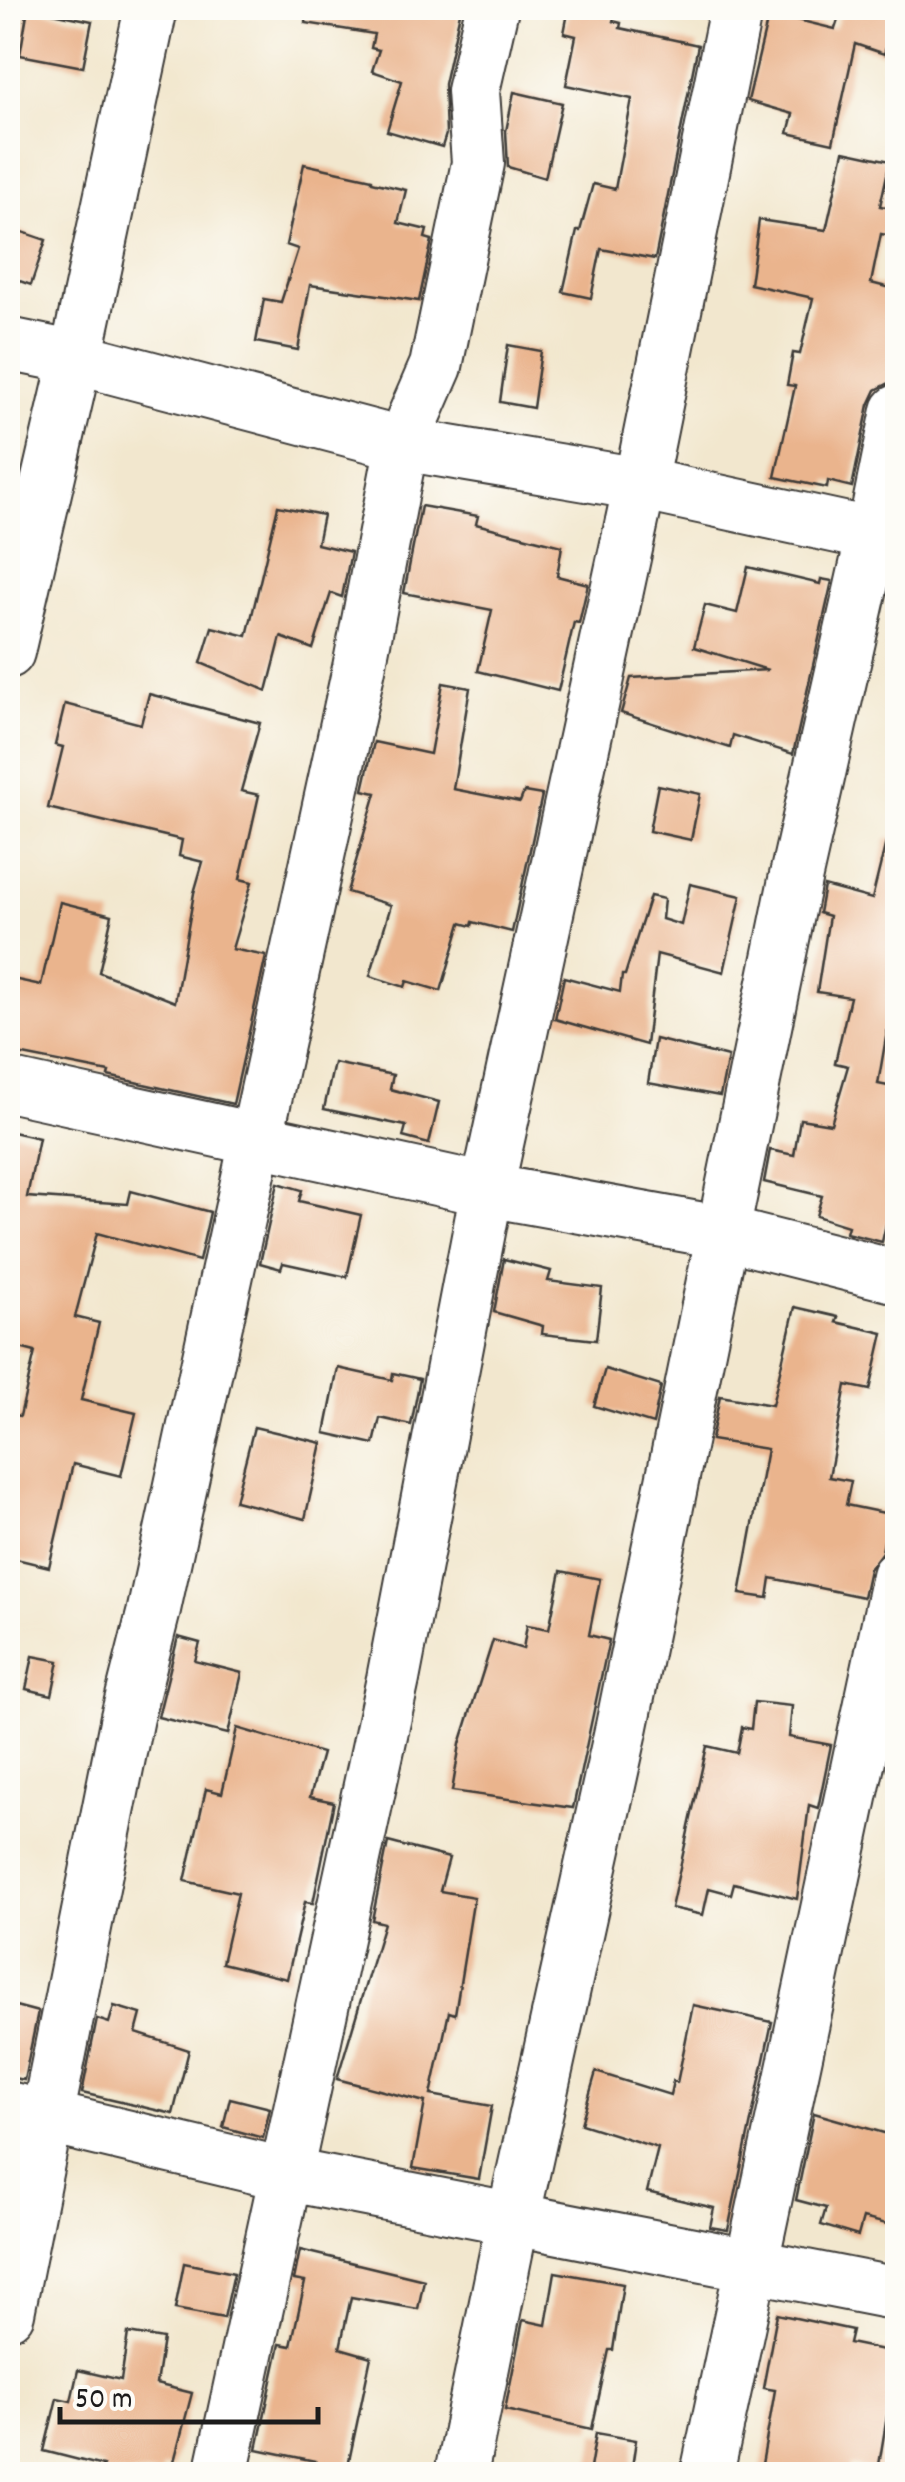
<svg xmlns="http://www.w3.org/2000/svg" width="905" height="2482" font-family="Dekko,sans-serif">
<rect width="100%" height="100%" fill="#fdfcf7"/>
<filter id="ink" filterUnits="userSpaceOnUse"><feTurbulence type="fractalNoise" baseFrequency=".01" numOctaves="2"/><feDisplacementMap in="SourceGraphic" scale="20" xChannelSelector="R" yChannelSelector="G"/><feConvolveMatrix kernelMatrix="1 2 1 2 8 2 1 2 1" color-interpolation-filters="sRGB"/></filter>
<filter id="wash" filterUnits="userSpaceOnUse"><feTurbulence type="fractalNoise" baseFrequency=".0048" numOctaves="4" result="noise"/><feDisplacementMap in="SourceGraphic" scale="40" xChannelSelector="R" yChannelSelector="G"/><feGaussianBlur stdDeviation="2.25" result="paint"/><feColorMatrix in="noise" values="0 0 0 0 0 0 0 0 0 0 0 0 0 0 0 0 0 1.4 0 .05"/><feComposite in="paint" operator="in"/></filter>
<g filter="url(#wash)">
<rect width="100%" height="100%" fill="#f2e7ce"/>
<g id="blocks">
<g fill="#eab48d">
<path d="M28 8 92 21 83 67 20 55Z"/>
<path d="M307 8H461L444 84 446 134 442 147 387 131 402 81 372 71 379 50 371 48 374 34 306 23Z"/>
<path d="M569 8H617L613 21 621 23 620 28 698 45 655 259 601 249 591 298 563 292 577 231H580L593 184 615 189 632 99 566 85 576 36 564 33Z"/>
<path d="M842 8H898L884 54 855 44 833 143 788 133 793 114 748 101 769 13 835 29Z"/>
<path d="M514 92 562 103 545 178 508 167 506 131Z"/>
<path d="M844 151 890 161 880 206 898 209V237L881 234 871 283 898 290V354L891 382 876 390 869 405 852 487 828 481 827 488 775 477 795 386 787 385 793 353 800 354 813 298 750 284 759 220 826 230Z"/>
<path d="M304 164 372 179V182L406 190 398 223 427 230 425 238 432 240 419 301 310 285 298 350 256 342 264 299 281 302 298 249 286 245Z"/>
<path d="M8 227 46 240 31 285 8 277Z"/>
<path d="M508 345 541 351 533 408 500 402Z"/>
<path d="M278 506 323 515 317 544 351 552 342 597 331 593 313 649 281 637 267 691 201 663 212 627 247 636Z"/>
<path d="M421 506 478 516 476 524 562 546 557 576 588 584 579 623 574 622 558 691 478 671 492 610 404 593Z"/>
<path d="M748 567 820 584 821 579 832 581 793 754 733 735 730 748 621 713 631 678 768 670 694 647 705 605 737 613Z"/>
<path d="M443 683 470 688 453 789 520 802 524 792 542 795 512 932 473 922 472 926 461 923 441 991 407 981 405 987 370 976 391 905 347 892 376 793 363 790 374 742 430 754Z"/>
<path d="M149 694 260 723 241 791 259 795 240 879 252 882 232 949 266 956 233 1104 108 1076 109 1072 8 1052V978L41 985 60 902 112 915 99 972 175 1002 194 893 203 862 179 856 182 840 48 808 63 747 55 745 65 704 141 724Z"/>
<path d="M658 785 700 794 691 840 649 831Z"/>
<path d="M887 838 898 840V968L878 1084 898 1088V1130L886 1167 898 1171V1228L886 1224 882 1242 846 1233 848 1226 816 1216 822 1196 764 1182 770 1150 794 1155 800 1119 831 1124 848 1066 835 1063 850 997 817 992 829 916 819 913 824 886 872 899Z"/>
<path d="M690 884 741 896 724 972 657 954 646 1045 555 1019 564 977 620 992 622 975H625L650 896 664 899 662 919 681 925Z"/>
<path d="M655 1039 728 1057 720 1096 648 1083Z"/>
<path d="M334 1063 393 1075 390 1089 439 1102 429 1144 403 1137 406 1126 324 1109Z"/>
<path d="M8 1131 39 1138 27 1197 128 1204 131 1191 210 1212 199 1261 97 1233 75 1317 99 1323 81 1400 136 1413 121 1476 73 1464 49 1567 8 1557V1414L20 1416 35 1352 8 1345Z"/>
<path d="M278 1183 302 1190 299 1201 361 1215 347 1277 283 1263 281 1269 260 1263Z"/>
<path d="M504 1259 551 1271 548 1281 602 1288 596 1340 542 1334 543 1326 494 1312Z"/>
<path d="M795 1307 838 1317 836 1322 883 1333 870 1390 846 1385 829 1477 851 1481 846 1505 889 1514 882 1552 869 1569 863 1597 771 1578 768 1598 740 1594 767 1449 711 1440 720 1396 772 1405Z"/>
<path d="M338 1368 392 1380 393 1373 420 1379 411 1425 380 1418 374 1444 325 1433Z"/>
<path d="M605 1369 661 1386 653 1424 594 1406Z"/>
<path d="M254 1427 322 1443 305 1519 235 1501Z"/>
<path d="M561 1571 600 1579 589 1635 609 1640 573 1808 452 1791 460 1744 493 1640 523 1649 527 1625 549 1629Z"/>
<path d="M178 1637 200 1643 195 1661 242 1673 228 1734 158 1717Z"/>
<path d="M33 1656 59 1661 52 1695 26 1689Z"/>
<path d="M754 1702 792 1706 789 1737 831 1745 818 1808 809 1805 797 1899 734 1883 731 1894 709 1888 703 1915 671 1908 707 1746 737 1753 742 1727 751 1729Z"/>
<path d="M237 1728 322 1753 310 1797 334 1802 313 1903 305 1902 287 1979 222 1963 238 1893 185 1881 206 1789 222 1793Z"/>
<path d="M388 1842 449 1858 440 1891 474 1897 455 2014 449 2012 431 2095 492 2106 479 2179 413 2168 425 2102 337 2079 384 1923 372 1920Z"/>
<path d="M8 2004 38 2012 24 2080 8 2077Z"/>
<path d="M693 2005 772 2022 728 2230 710 2227 714 2208 647 2192 658 2148 581 2124 596 2072 670 2095 673 2081 677 2083Z"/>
<path d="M114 2006 141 2014 136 2033 189 2050 173 2114 82 2093 97 2019 109 2023Z"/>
<path d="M230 2098 270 2108 263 2138 223 2127Z"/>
<path d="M814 2113 898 2137V2227L863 2218 858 2236 821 2225 826 2208 796 2200Z"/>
<path d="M300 2250 424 2280 418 2309 351 2297 340 2348 371 2357 349 2461 343 2474H311L315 2461 257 2449 280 2344 291 2346 305 2282 294 2280Z"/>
<path d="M184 2263 234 2273 224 2318 175 2309Z"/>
<path d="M555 2272 623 2284 613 2350H609L592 2429 505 2410 523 2320 546 2325Z"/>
<path d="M777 2314 852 2330 849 2343 898 2353V2406L889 2404 878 2471 850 2466 849 2474H785L761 2470 775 2390 763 2388Z"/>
<path d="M128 2333 163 2339 156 2384 192 2393 172 2469 163 2467 161 2474H100L103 2466 44 2451 57 2398 71 2401 78 2370 121 2380Z"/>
<path d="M596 2433 636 2440 631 2474H589Z"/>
</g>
</g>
</g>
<g filter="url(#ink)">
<use href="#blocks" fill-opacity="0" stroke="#3c3a37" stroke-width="2.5"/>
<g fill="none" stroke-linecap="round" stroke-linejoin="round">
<g stroke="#3c3a37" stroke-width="56">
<g id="minor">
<path d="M8 344 76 358 402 444 640 484 898 540"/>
<path d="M8 652 76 358 151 8"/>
<path d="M8 1085 487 1190 720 1232 898 1277"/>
<path d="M8 2108 284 2174 898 2294"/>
<path d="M8 2313 127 1717 153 1614 359 668 402 444 436 366 478 163 473 91 492 8"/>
<path d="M221 2474 393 1679 487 1190 640 484 736 8"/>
<path d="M461 2474 513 2219 622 1726 795 880 873 534 898 411"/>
<path d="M707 2474 898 1576"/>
</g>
</g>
<use href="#minor" stroke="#fff" stroke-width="52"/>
</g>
</g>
<rect width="905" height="2482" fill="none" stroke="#fdfcf7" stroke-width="40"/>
<path d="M60 2407v15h258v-15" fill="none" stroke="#1c1c1c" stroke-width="5"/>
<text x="75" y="2407" font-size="30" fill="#1c1c1c" stroke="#fdfcf7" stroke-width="8" paint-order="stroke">50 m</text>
</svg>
